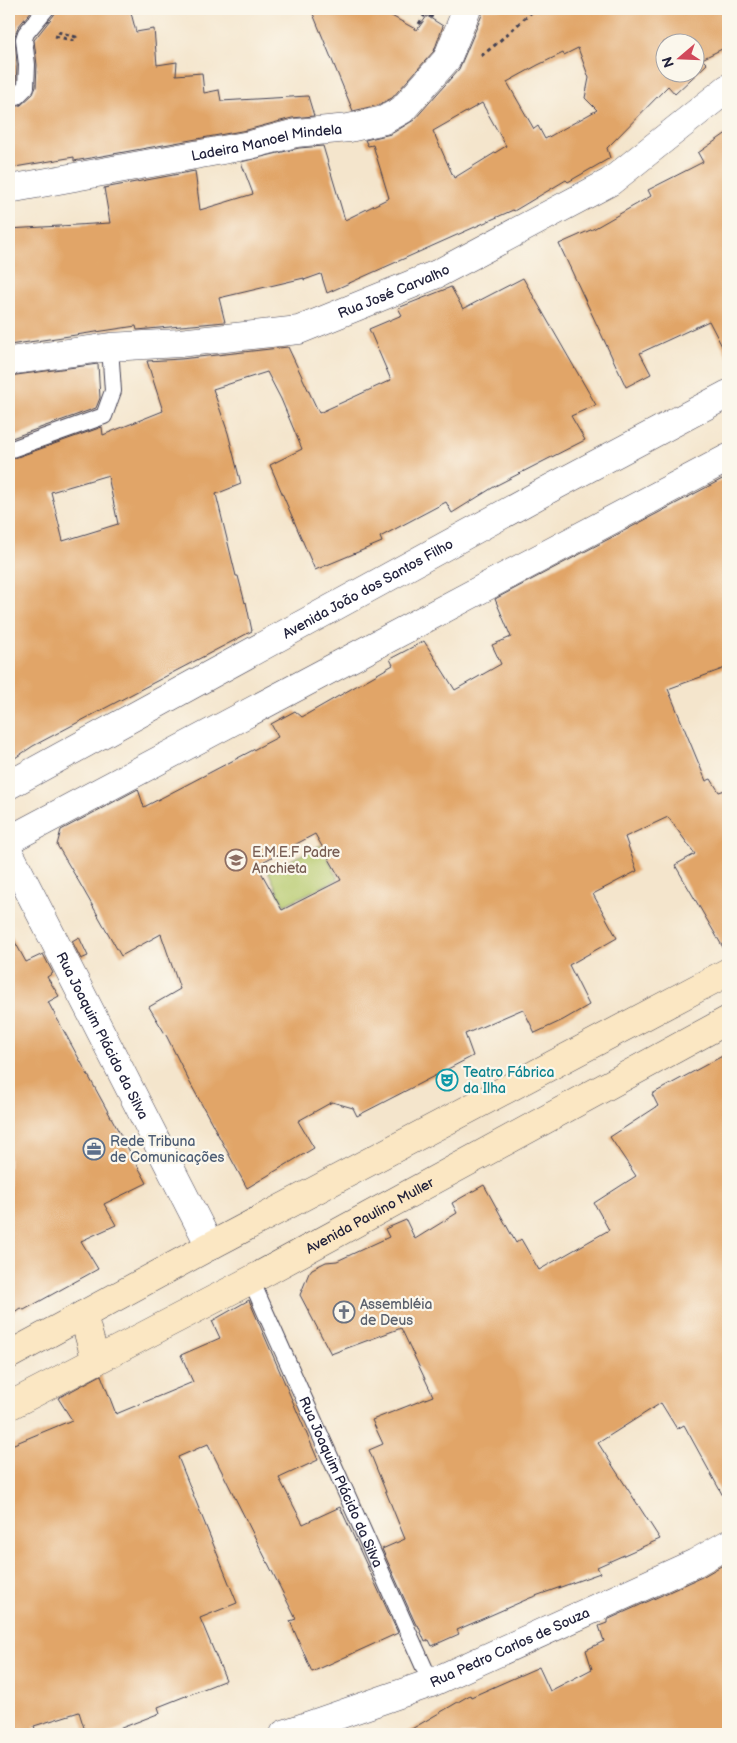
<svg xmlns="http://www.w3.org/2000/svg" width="737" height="1743" font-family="'Balsamiq Sans',sans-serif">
<rect width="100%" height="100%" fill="#fbf7ec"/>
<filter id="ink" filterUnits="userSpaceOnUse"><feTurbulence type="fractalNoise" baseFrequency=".02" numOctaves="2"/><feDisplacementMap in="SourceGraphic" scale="10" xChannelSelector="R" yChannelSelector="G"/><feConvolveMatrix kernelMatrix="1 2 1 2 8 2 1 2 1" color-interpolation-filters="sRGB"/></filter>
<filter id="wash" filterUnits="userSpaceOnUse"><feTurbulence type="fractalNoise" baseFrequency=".0096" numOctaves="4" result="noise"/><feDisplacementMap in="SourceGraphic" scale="20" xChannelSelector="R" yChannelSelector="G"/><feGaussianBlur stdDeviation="1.12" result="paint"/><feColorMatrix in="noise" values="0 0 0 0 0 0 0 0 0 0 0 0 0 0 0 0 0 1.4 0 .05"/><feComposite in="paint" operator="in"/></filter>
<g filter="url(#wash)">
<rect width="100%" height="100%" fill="#f4e5cc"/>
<path fill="#b7ca6e" stroke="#6c7654" d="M321 845 338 879 284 905 268 871Z"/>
<g id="blocks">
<g fill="#e1a567" fill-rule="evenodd">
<path d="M9 9H33L18 27 15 36 17 65 16 83 9 88Z"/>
<path d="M56 9H130L136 32 154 29 157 65 177 62 176 75 202 73 204 93 219 90 221 101 308 96 314 116 292 118 247 130 74 161V157L9 168V109L21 105 33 94 36 87 37 65 34 40 54 15Z"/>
<path d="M311 9H379L417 30 427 16 443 26 434 51 392 98 378 105 353 111Z"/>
<path d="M482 9H728V46L702 59 707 64 675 94 668 86 607 148 610 158 568 182 566 180 514 211 513 210 327 293 321 274 304 280V278L219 298 225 322 137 330 136 326 9 345V229L110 223 104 188 195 171 200 210 253 194 241 162 299 148 323 146 345 220 389 198 373 145 368 146 365 140 391 134 414 120 459 69 482 15ZM664 42H694V72H664ZM578 48 589 78 585 98 597 110 545 139 538 126 534 129 507 82 538 65 563 53 564 55ZM482 103 506 146 454 178 433 131Z"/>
<path d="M728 132V358L709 321 640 353 651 374 626 387 559 244 595 228 651 196 648 190 703 162 698 153Z"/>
<path d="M523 278 596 405 571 416 585 440 497 485 452 513 446 502 380 537 382 542 315 570 270 465 302 449 281 399 267 372 213 389 228 433 241 484 216 494 236 576H238L245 603 246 602 252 631 33 746 9 762V460L102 427 103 435 163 411 147 361 181 359 288 347 319 413 391 380 369 329 402 315 398 308 451 287 463 309ZM105 476H108L118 524 63 541 51 492Z"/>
<path d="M98 364 100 398 96 408 9 439V376Z"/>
<path d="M728 476V667L668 689 706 781 711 779 719 792 728 789V956L675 865 695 854 668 817 625 837 637 871 593 894 617 938 569 965 589 1005 563 1020 535 1033 523 1009 465 1034 473 1056 357 1116 353 1108 332 1102 298 1121 314 1148 247 1188 189 1081 167 1037 149 1007 180 989 161 934 121 956 79 882 57 845 61 830 138 789 144 807 278 737 271 724 295 711 302 717 393 665 390 659 424 641 455 690 501 664 492 645 511 637 495 599ZM315 834 341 880 282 910 257 865Z"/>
<path d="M9 931 26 962 43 954 53 973 47 977 59 996 48 1002 147 1183 104 1204 116 1225 81 1241 98 1269 24 1310 20 1308 9 1316Z"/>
<path d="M79 937 88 956 81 959 72 941Z"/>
<path d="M728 1053V1505L684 1425 677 1429 661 1403 598 1443 660 1539 597 1567 600 1573 530 1598 457 1630 459 1634 432 1646 429 1640 425 1642 418 1625H416L382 1549 405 1539 369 1450 383 1444 372 1420 433 1396 401 1328 331 1354 300 1295 309 1273 312 1269 326 1262 337 1261 389 1237 385 1229 406 1220 415 1239 457 1213 452 1203 484 1185 516 1243 521 1239 539 1270 609 1230 594 1203 636 1176 610 1137 658 1106 652 1094Z"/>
<path d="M249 1300 318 1460 279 1478 303 1524 340 1507 398 1633 312 1672 290 1621 296 1619 208 1444 178 1457 237 1603 200 1618 226 1680 158 1707 160 1713 106 1734H86L79 1712 34 1726 37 1734H9V1446L72 1420 58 1398 101 1375 116 1414 193 1382 181 1355 220 1338 212 1321Z"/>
<path d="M728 1562V1734H403L470 1695 471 1697 539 1667 550 1691 592 1669 586 1650 604 1641 599 1626 607 1623V1620L702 1577Z"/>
</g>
</g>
</g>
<g filter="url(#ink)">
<use href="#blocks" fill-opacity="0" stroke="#423f51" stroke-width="1"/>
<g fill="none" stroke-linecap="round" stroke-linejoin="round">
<g stroke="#423f51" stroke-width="18">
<g id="lane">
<path d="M9 99 17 96 26 87 27 65 24 39 26 33 46 9"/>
<path d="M9 450 104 416 113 391 110 347"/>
<path id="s1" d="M251 1280 431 1683"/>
</g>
</g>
<g stroke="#423f51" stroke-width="29">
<g id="street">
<path id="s2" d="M9 189 250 145 296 133 349 128 384 120 402 110 447 59 467 9"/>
<path id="s3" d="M9 361 110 347 179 343 299 330 437 274 610 182 728 88"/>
<path id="s4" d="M9 785 551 488 728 394"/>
<path d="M9 840 728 458"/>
<path id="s5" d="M9 852 210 1246"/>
<path id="s6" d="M284 1734 431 1683 695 1563 728 1544"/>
</g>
</g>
<g stroke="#423f51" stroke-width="29">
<g id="secondary">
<path d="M83 1315 96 1361"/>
<path d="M9 1355 210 1246 728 972"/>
<path id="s7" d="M9 1406 251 1280 728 1020"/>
</g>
</g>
<g stroke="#423f51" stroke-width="3" stroke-dasharray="4 4" stroke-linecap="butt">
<path d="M419 24 425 14 433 17"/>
<path d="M55 36 75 41 76 37 58 32"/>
<path d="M481 56 495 45 535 9"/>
</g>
<use href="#lane" stroke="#fff" stroke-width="16"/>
<use href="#street" stroke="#fff" stroke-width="28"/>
<use href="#secondary" stroke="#fbe7c3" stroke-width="28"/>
</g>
</g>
<defs>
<g id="school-ring" transform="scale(1.125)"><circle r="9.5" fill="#fbf7ec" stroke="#8d6e63" stroke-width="1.5"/><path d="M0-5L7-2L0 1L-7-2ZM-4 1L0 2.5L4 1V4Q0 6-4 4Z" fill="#8d6e63"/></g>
<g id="theatre-ring" transform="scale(1.125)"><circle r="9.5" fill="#fbf7ec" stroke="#0f9aa8" stroke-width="1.5"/><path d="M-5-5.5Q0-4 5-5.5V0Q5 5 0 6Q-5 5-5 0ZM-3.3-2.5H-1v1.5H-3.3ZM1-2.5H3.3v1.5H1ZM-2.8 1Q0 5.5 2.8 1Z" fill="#0f9aa8"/></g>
<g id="office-ring" transform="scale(1.125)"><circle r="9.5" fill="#fbf7ec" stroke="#5c6f8a" stroke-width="1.5"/><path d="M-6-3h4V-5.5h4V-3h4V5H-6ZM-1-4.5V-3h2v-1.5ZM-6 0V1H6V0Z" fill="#5c6f8a"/></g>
<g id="church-ring" transform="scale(1.125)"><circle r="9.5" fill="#fbf7ec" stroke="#6b7280" stroke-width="1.5"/><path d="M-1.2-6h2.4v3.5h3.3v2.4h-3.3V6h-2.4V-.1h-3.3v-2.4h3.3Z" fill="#6b7280"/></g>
</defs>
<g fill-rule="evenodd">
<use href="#school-ring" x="236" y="860"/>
<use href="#theatre-ring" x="447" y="1080"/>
<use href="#office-ring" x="94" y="1149"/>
<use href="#church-ring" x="344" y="1312"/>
</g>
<g text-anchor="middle" stroke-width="4.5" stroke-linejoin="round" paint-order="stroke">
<g font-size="14" fill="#22223b" stroke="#fbf7ec">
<text dy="5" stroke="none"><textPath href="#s2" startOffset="262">Ladeira Manoel Mindela</textPath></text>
<text dy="5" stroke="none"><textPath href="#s3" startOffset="394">Rua José Carvalho</textPath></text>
<text dy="5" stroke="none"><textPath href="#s4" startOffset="409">Avenida João dos Santos Filho</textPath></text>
<text dy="5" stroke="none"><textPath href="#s5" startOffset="206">Rua Joaquim Plácido da Silva</textPath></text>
<text dy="5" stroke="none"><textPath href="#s7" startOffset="408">Avenida Paulino Muller</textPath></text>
<text dy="5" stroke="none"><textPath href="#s1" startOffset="221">Rua Joaquim Plácido da Silva</textPath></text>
<text dy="5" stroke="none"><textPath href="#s6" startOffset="242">Rua Pedro Carlos de Souza</textPath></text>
</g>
<g font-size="14" fill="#785e54" stroke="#fbf7ec" text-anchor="start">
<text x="252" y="857">E.M.E.F Padre<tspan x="252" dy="16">Anchieta</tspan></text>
</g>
<g font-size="14" fill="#0d838f" stroke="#fbf7ec" text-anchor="start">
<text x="463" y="1077">Teatro Fábrica<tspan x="463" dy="16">da Ilha</tspan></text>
</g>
<g font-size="14" fill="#4e5e75" stroke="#fbf7ec" text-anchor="start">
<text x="110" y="1146">Rede Tribuna<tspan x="110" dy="16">de Comunicações</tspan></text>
</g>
<g font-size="14" fill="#5b616d" stroke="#fbf7ec" text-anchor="start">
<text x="360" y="1309">Assembléia<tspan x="360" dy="16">de Deus</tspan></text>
</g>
</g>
<rect width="737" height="1743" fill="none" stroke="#fbf7ec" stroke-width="30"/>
<g transform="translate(680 58) rotate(251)"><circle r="24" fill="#fbf7ec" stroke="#a4a2a5"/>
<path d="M0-4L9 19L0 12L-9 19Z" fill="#d1495b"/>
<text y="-8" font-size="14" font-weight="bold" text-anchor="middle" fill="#22223b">N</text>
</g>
</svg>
